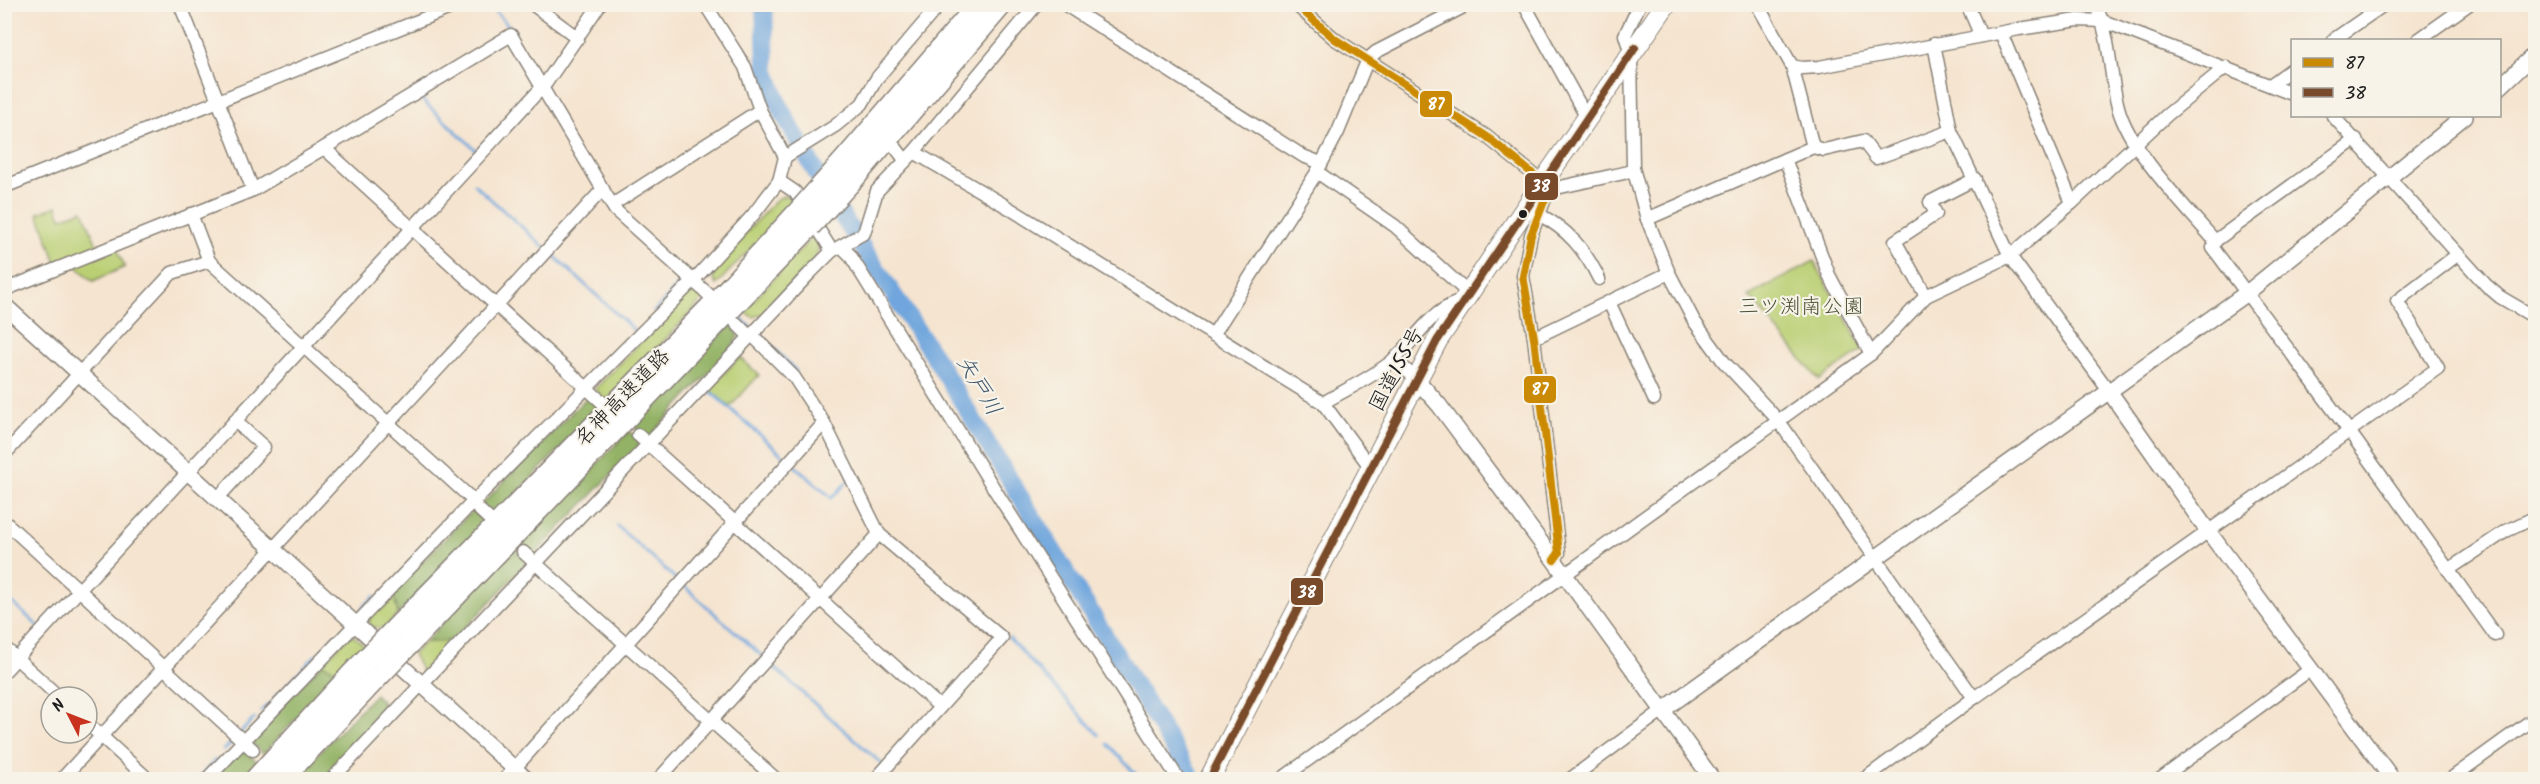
<svg xmlns="http://www.w3.org/2000/svg" width="2540" height="784" font-family="Kalam,'Klee One',sans-serif">
<rect width="100%" height="100%" fill="#f7f3e8"/>
<filter id="ink" filterUnits="userSpaceOnUse"><feTurbulence type="fractalNoise" baseFrequency=".0167" numOctaves="2"/><feDisplacementMap in="SourceGraphic" scale="12" xChannelSelector="R" yChannelSelector="G"/><feConvolveMatrix kernelMatrix="1 2 1 2 8 2 1 2 1" color-interpolation-filters="sRGB"/></filter>
<filter id="wash" filterUnits="userSpaceOnUse"><feTurbulence type="fractalNoise" baseFrequency=".008" numOctaves="4" result="noise"/><feDisplacementMap in="SourceGraphic" scale="24" xChannelSelector="R" yChannelSelector="G"/><feGaussianBlur stdDeviation="1.35" result="paint"/><feColorMatrix in="noise" values="0 0 0 0 0 0 0 0 0 0 0 0 0 0 0 0 0 1.4 0 .05"/><feComposite in="paint" operator="in"/></filter>
<g filter="url(#wash)">
<rect width="100%" height="100%" fill="#f5e4cf"/>
<g fill="#bacf73" stroke="#6b7648" stroke-width="1.5">
<path d="M783 196 790 197 795 202 716 285 710 271 776 200Z"/>
<path d="M57 206 61 218 83 210 98 248 57 265 38 213Z"/>
<path d="M815 234 819 242 817 256 764 314 753 317 744 311Z"/>
<path d="M116 247 125 267 93 281 74 264Z"/>
<path d="M1814 261 1863 350 1819 380 1749 296Z"/>
<path d="M696 292 705 297 607 401 595 389 687 295Z"/>
<path d="M740 357 759 375 730 407 709 389Z"/>
<path d="M393 592 398 614 384 628 369 627V616Z"/>
<path d="M349 636H354L366 647 335 677 322 664Z"/>
<path d="M453 641 422 672 413 654 425 642Z"/>
</g>
<g fill="#93b265" stroke="#586740" stroke-width="1.5">
<path d="M732 323 738 336 731 349 649 437H646L634 426Z"/>
<path d="M588 396 601 407 492 518 480 506Z"/>
<path d="M629 431 639 441V446L536 553H531L520 543Z"/>
<path d="M473 510 488 522 398 614 393 592Z"/>
<path d="M514 548 527 563 453 641 425 642Z"/>
<path d="M322 664 332 668 335 677 263 754 252 743V736Z"/>
<path d="M375 694 382 701 383 715 322 779 293 780Z"/>
<path d="M239 750 246 752 258 763 243 779 212 780Z"/>
</g>
<g fill="none" stroke-linecap="round" stroke-linejoin="round">
<g stroke="#6fa6dd" stroke-width="3">
<path d="M489 4 514 32"/>
<path d="M418 96 477 151 476 153"/>
<path d="M474 184 544 247"/>
<path d="M551 253 635 331"/>
<path d="M654 312 686 277"/>
<path d="M741 318 751 328"/>
<path d="M761 335 796 371"/>
<path d="M711 392 786 458"/>
<path d="M794 465 832 498 849 480"/>
<path d="M617 526 678 581"/>
<path d="M684 586 762 656"/>
<path d="M4 595 39 627"/>
<path d="M362 608 375 596"/>
<path d="M1009 638 1099 735"/>
<path d="M328 643 336 635"/>
<path d="M769 663 883 765"/>
<path d="M287 685 316 655"/>
<path d="M274 698 279 693"/>
<path d="M261 711 269 703"/>
<path d="M241 732 255 718"/>
<path d="M1108 744 1141 780"/>
<path d="M224 750 235 739"/>
<path d="M197 780 215 760"/>
</g>
<path stroke="#6fa6dd" stroke-width="18" d="M764 4 766 69 780 108 817 174 840 213 939 364 1193 780"/>
</g>
</g>
<g filter="url(#ink)">
<g fill="none" stroke-linecap="round" stroke-linejoin="round">
<g stroke="#888076" stroke-width="15">
<g id="minor">
<path d="M180 4 253 190"/>
<path d="M532 4 578 38"/>
<path d="M1064 4 1303 156 1321 163"/>
<path d="M1295 4 1335 39 1486 136 1543 182 1548 191 1531 235 1523 276 1534 338 1559 553 1554 560"/>
<path d="M1524 4 1587 118"/>
<path d="M1640 4 1625 35 1631 54 1633 168 1647 219 1669 273 1694 321 1724 362 1778 420 1974 698 2438 368 2397 301 2457 255"/>
<path d="M1757 4 1792 66 1813 147"/>
<path d="M1967 4 1981 36"/>
<path d="M2095 4C2111 36 2109 73 2118 107 2129 150 2185 206 2215 241L2213 248 2349 431 2495 635"/>
<path d="M2001 33 2072 203"/>
<path d="M2333 40 2385 4"/>
<path d="M2418 40 2469 4"/>
<path d="M1934 44 1951 131 2010 256 2109 391"/>
<path d="M1792 66 1802 68 1819 67 2019 29 2078 20 2103 21 2292 94"/>
<path d="M2270 85 2292 69"/>
<path d="M2333 116 2486 285 2500 297 2536 318"/>
<path d="M324 148 511 35 615 210 708 294"/>
<path d="M896 148 905 160"/>
<path d="M914 152 1004 205 1323 403 1371 468"/>
<path d="M785 157 835 126 862 104 877 78 940 4"/>
<path d="M1785 159 1829 275 1871 354"/>
<path d="M1317 172 1395 226 1468 293"/>
<path d="M779 181 795 192 832 251"/>
<path d="M4 187 460 4"/>
<path d="M1547 190 1633 171"/>
<path d="M612 205 760 110"/>
<path d="M191 214 209 261"/>
<path d="M1538 214C1568 229 1585 250 1599 279"/>
<path d="M1647 219 1813 147 1824 150 1863 141 1876 158 1951 131"/>
<path d="M2215 241 2356 139"/>
<path d="M842 247 850 255 993 487 1179 780"/>
<path d="M4 290 253 190 324 148 603 403"/>
<path d="M1926 296 1895 241 1936 214 1930 202 1975 179"/>
<path d="M1609 302 1654 399"/>
<path d="M736 323 750 337"/>
<path d="M752 335 794 377 824 423 879 534 1002 638 875 780"/>
<path d="M1213 335 1317 172 1338 132 1368 59 1376 52 1469 4"/>
<path d="M1534 338 1669 273"/>
<path d="M1394 359 1417 380"/>
<path d="M1323 403C1345 390 1371 378 1391 362 1413 344 1427 314 1456 303L1461 305"/>
<path d="M638 435 940 707"/>
<path d="M4 455 172 273 209 261 474 501"/>
<path d="M217 499 264 447 235 421"/>
<path d="M472 503 489 519"/>
<path d="M4 521 253 750"/>
<path d="M523 552 777 780"/>
<path d="M2448 570 2506 531 2536 517"/>
<path d="M4 647 59 697"/>
<path d="M4 672 546 83 600 4"/>
<path d="M87 723 149 780"/>
<path d="M61 780 603 189"/>
<path d="M206 780 472 503 694 280 753 215 779 181 785 157 760 110 745 67 705 4"/>
<path d="M331 780 809 274 832 251 864 233 877 191 914 152 1037 4"/>
<path d="M504 780 824 423"/>
<path d="M658 780 879 534"/>
<path d="M1280 780 1871 354 1926 296 2010 256 2072 203 2167 115 2226 67"/>
<path d="M1569 780 1663 710"/>
<path d="M1863 780 1974 698"/>
<path d="M2159 780 2311 669"/>
<path d="M2449 780 2536 717"/>
</g>
</g>
<g stroke="#888076" stroke-width="18">
<g id="tertiary">
<path d="M2500 87 2536 53"/>
<path d="M4 305 527 780"/>
<path d="M1417 380 1439 405 1554 560 1713 780"/>
<path d="M2109 391 2208 531 2393 780"/>
<path d="M1663 710 2248 292 2465 116"/>
</g>
</g>
<g stroke="#888076" stroke-width="22">
<path id="trunk" d="M1209 780 1437 341 1543 182 1666 4"/>
</g>
<g stroke="#888076" stroke-width="24">
<g id="motorway">
<path d="M842 163 979 4"/>
<path d="M854 178 1002 4"/>
<path d="M401 623 732 285 800 210"/>
<path d="M416 637 810 226"/>
<path d="M255 780 351 675"/>
<path d="M281 780 366 689"/>
</g>
</g>
<use href="#minor" stroke="#fff" stroke-width="12"/>
<use href="#tertiary" stroke="#fff" stroke-width="15"/>
<use href="#trunk" stroke="#fff" stroke-width="20"/>
<use href="#motorway" stroke="#fff" stroke-width="21"/>
<g stroke="#888076" stroke-width="24" stroke-linecap="butt">
<g id="motorway-bridge">
<path d="M800 210 842 163"/>
<path d="M810 226 854 178"/>
<path d="M351 675 401 623"/>
<path d="M366 689 416 637"/>
</g>
</g>
<use href="#motorway-bridge" stroke="#fff" stroke-width="21"/>
<g stroke="#f7f3e8" stroke-width="12">
<path id="bus-1" d="M1295 4 1335 39 1486 136 1543 182 1548 191 1531 235 1523 276 1534 338 1559 553 1554 560"/>
</g>
<g stroke="#f7f3e8" stroke-width="12">
<path id="bus-2" d="M1209 780 1437 341 1635 48"/>
</g>
<use href="#bus-1" stroke="#cb8a06" stroke-width="8"/>
<use href="#bus-2" stroke="#7a4b2a" stroke-width="8"/>
</g>
</g>
<circle fill="#1c1c1c" stroke="#f7f3e8" stroke-width="2" cx="1523" cy="214" r="5"/>
<g text-anchor="middle" stroke-width="4.5" stroke-linejoin="round" paint-order="stroke">
<g font-size="21" fill="#4b5236" stroke="#f7f3e8">
<text x="1801" y="313">三ツ渕南公園</text>
</g>
<g font-size="21" fill="#1c1c1c" stroke="#f7f3e8">
<text transform="translate(1396 369) rotate(-62)" y="7">国道155号</text>
<text transform="translate(622 397) rotate(-46)" y="7">名神高速道路</text>
</g>
<g font-size="22" font-style="italic" fill="#3d5369" stroke="#f7f3e8">
<text transform="translate(980 385) rotate(59)" y="8">矢戸川</text>
</g>
</g>
<g stroke="#f7f3e8" stroke-width="2">
<rect x="1419" y="90" width="34" height="28" rx="6" fill="#cb8a06"/>
<rect x="1524" y="172" width="35" height="29" rx="6" fill="#7a4b2a"/>
<rect x="1523" y="375" width="34" height="29" rx="6" fill="#cb8a06"/>
<rect x="1290" y="577" width="34" height="29" rx="6" fill="#7a4b2a"/>
</g>
<g font-size="16" text-anchor="middle" font-weight="bold" fill="#fff">
<text x="1436" y="110">87</text>
<text x="1541" y="192">38</text>
<text x="1540" y="395">87</text>
<text x="1307" y="598">38</text>
</g>
<rect width="2540" height="784" fill="none" stroke="#f7f3e8" stroke-width="24"/>
<rect x="2291" y="39" width="210" height="78" fill="#f7f3e8" stroke="#9f9d96" stroke-width="1.5"/>
<rect x="2303" y="58" width="30" height="9" fill="#cb8a06" stroke="#9f9d96" stroke-width="1.5"/>
<text x="2345" y="69" font-size="18" fill="#1c1c1c">87</text>
<rect x="2303" y="88" width="30" height="9" fill="#7a4b2a" stroke="#9f9d96" stroke-width="1.5"/>
<text x="2345" y="99" font-size="18" fill="#1c1c1c">38</text>
<g transform="translate(69 715) rotate(312)"><circle r="28" fill="#f7f3e8" stroke="#9f9d96" stroke-width="1.5"/>
<path d="M0-4.5L10 22L0 15L-10 22Z" fill="#c8321e"/>
<text y="-9" font-size="16" font-weight="bold" text-anchor="middle" fill="#1c1c1c">N</text>
</g>
</svg>
